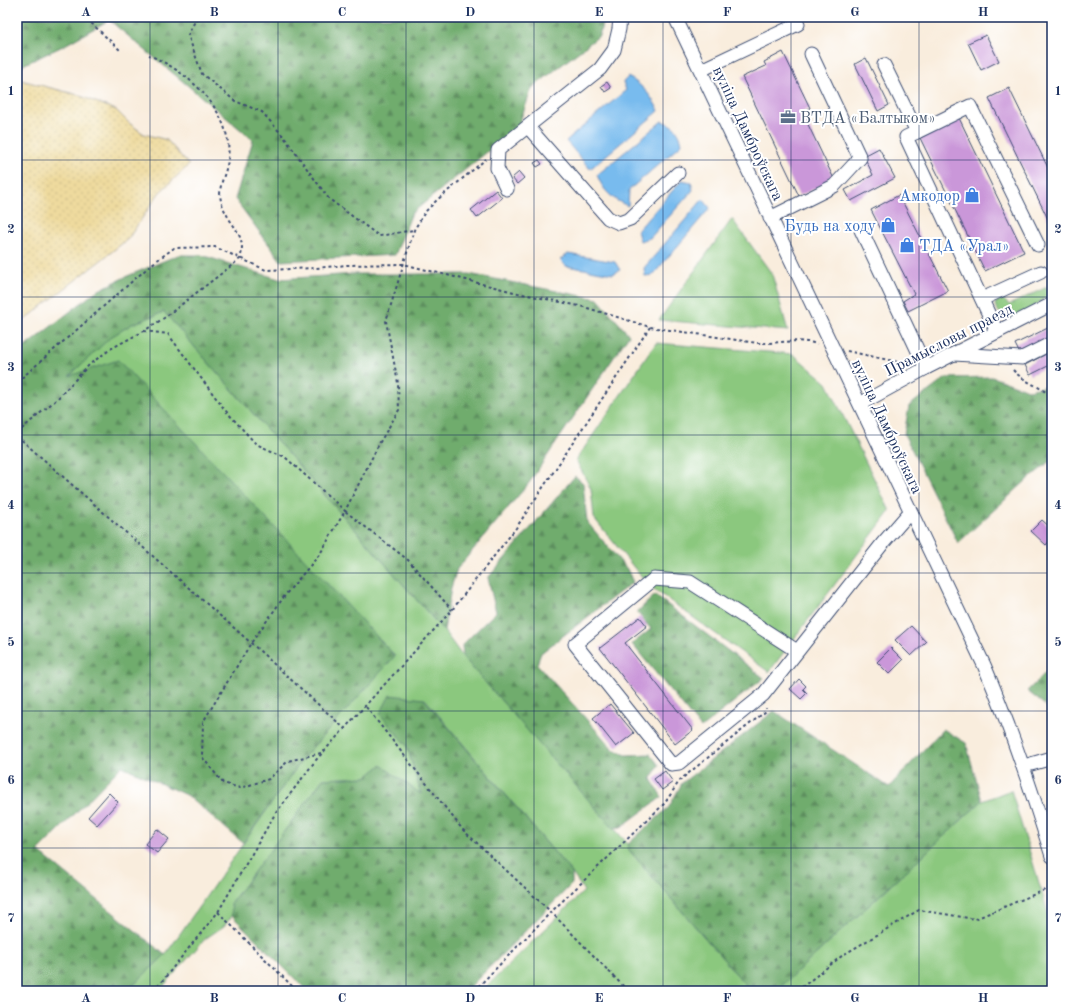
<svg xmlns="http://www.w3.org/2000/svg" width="1069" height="1008" font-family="'Old Standard TT',serif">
<defs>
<pattern id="forest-firs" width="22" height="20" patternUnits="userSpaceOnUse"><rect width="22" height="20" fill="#70ac6d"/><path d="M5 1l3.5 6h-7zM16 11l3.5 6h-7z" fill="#5b8c5d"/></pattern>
<pattern id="sand-dots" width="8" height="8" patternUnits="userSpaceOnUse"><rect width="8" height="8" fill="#eeda9e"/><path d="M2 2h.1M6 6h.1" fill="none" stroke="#ccbb8a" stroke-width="1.8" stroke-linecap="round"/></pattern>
</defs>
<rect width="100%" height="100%" fill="#fff"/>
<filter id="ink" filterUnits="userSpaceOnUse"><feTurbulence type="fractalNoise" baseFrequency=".025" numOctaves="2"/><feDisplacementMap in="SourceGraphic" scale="8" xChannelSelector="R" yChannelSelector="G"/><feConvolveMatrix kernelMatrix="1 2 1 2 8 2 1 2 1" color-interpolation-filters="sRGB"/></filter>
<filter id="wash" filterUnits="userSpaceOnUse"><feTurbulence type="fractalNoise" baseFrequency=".012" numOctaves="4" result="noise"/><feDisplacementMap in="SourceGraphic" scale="16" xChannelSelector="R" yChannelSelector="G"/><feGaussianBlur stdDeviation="0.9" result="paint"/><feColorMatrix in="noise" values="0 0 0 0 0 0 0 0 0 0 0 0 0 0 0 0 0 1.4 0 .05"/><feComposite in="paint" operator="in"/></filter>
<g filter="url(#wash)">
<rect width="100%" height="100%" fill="#f9eddd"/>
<g fill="#8bc87e" stroke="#537c6e">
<path d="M732 219 772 274 788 331 659 320Z"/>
<path d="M1047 287 1049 293C1041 304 1017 320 1003 316L997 310 995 305 996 302 1002 298 1009 305Z"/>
<path d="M164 312 444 631 463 657 628 844 629 850 751 991H482L584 891 572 873 425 699 409 698 380 714 407 746 421 794 366 777 323 779 231 903 232 916 224 926 205 939 159 991H127L165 955 304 757 395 655 68 377 110 337 132 324Z"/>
<path d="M656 343 793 354 827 383 890 511 769 672 648 585 594 518 591 489 576 460Z"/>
<path d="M1011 790 1052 926V991H776L982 801Z"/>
</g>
<g fill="url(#forest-firs)" stroke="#466e66">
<path d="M17 17H604L599 36 532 88 518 127 412 213 395 255 281 261 235 199 253 140 109 20 65 45 17 68Z"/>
<path d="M178 255H201L279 279 355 274H469L598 299 629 335 529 483 457 569 451 588 444 631 164 312 132 324 111 337 69 376 118 360 395 656 304 757 243 843 188 796 122 766 38 851 165 955 127 991H17V353L95 292 125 277Z"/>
<path d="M992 377 1028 390 1052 385V460L1028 479 958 543 904 434 909 406 946 378Z"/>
<path d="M575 476 583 483 587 522 627 569 633 582 541 653 537 664 613 749 626 755 650 754 659 765 651 779 662 797 621 827 613 828 463 657 462 645 496 612 488 578Z"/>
<path d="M655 595 764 678 701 728 632 644 651 629 637 612Z"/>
<path d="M1047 671 1052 675V715L1046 706 1027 691Z"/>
<path d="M390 695 424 699 572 873V884L466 991H307L232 916 231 903 323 779 366 777 381 765 421 794 407 746 380 714Z"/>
<path d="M774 711 889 787 943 729 966 743 982 801 776 991H751L629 850 628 844 669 807 682 783Z"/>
</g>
<path fill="url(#sand-dots)" stroke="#84847e" d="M17 79 78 95 116 110 129 123 144 134 167 140 189 165 159 193 128 239 17 326Z"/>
<g fill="#78bbee" stroke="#4a75a6">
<path d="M628 77C643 85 652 97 659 111L590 169 566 141 626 90 623 82Z"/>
<path d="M662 121C675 126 680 131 682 144L629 190 628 206C613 200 603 191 597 175Z"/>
<path d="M682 180 691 182 693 190 650 238 640 241 637 231Z"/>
<path d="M703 199 710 208 653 275 645 276 644 268Z"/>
<path d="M568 254 615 262 620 270 613 274 566 266 560 260Z"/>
</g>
<g id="blocks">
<g fill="#ca97d9">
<path d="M986 35 999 61 981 70 968 43Z"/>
<path d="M783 52 810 108 802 112 834 179 799 196 742 77 766 66 764 62Z"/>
<path d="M866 58 889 105 878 111 855 64Z"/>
<path d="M607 82 611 88 605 92 601 86Z"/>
<path d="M1009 88 1052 176V218L1048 219 989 98Z"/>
<path d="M959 118 1024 252 985 271 920 138Z"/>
<path d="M879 148 895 178 851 201 845 190 873 175 864 156Z"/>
<path d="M539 160 542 164 537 167 534 163Z"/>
<path d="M519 172 524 178 517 184 512 178Z"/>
<path d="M496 190 502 198 477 218 471 210Z"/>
<path d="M899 195 948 291 908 311 903 301 914 294 871 210Z"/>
<path d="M1052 326V339L1020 354 1015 344Z"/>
<path d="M1052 351V364L1030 375 1025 365Z"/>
<path d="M1042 520 1052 529V538L1046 545 1031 531Z"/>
<path d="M640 617 647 626 625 643 693 730 675 744 600 648Z"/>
<path d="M911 626 926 642 911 656 895 640Z"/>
<path d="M891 648 903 660 889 674 877 662Z"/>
<path d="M799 679 806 686 803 689 807 693 801 699 790 689Z"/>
<path d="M610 704 634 733 616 747 593 718Z"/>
<path d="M665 771 673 782 662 790 654 779Z"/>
<path d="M109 793 118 802 97 825 88 817Z"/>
<path d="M157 829 169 839 157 853 145 844Z"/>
</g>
</g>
</g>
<g filter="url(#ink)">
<use href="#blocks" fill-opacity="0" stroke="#3c4c71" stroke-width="1"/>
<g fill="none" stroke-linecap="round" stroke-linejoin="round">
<g stroke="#3c4c71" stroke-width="15">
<g id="minor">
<path d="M675 17 984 665C1011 728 1032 791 1052 856"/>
<path d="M884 65 917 132 906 137 997 332"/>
<path d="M701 70 798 24"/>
<path d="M528 127 608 218 619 223 630 219 678 173"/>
<path d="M917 132 970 106 1038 245"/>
<path d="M507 189 497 168 498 150 600 69 614 50 619 29 620 17"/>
<path d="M770 218 834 186 860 158 811 54"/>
<path d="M861 230 926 368"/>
<path d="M982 299 1041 272"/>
<path d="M954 354 1022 358 1052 343"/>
<path d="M860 404 926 368 1052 304"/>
<path d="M797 651 690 582 654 579 575 644 671 764 679 763 763 695 883 543 910 512"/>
<path d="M1024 766 1052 758"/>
</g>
</g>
<g stroke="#3c4c71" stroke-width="2" stroke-dasharray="3 3" stroke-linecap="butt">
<path d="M81 17 89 21 121 51"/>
<path d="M197 17 188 35 202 74 235 101 262 112 284 137 329 199 379 236 414 230"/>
<path d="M17 19 22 17"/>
<path d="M144 331 168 334 225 410 256 444 285 457 345 511 380 442 399 410 398 383 386 321 414 230 425 212 437 200 486 159"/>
<path d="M847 351 907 364"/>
<path d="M1013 370C1024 382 1040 386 1052 397"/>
<path d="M17 382 152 264 174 248 215 247 266 270 316 268 347 265 403 264 518 293 584 307 650 327 757 343C778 344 797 338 817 344"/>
<path d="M17 433 57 399 90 364 112 348 144 331 164 318 240 259C248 234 229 226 222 204 216 187 226 176 228 160 234 112 189 72 149 55"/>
<path d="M17 436 251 643 344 728"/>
<path d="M366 707 463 830 551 912 628 991"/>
<path d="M321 753 288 761 269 779 240 788 223 783 202 757 203 722 251 643 286 594 320 554 345 511 408 560 452 610"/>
<path d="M218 912 297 991"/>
<path d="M154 991 218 912 275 814 316 760 452 610 516 528 650 327"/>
<path d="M474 991 551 912 665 803 680 780 766 711V708"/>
<path d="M797 991 843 955 919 910 975 919 1052 887"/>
</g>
<use href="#minor" stroke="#fff" stroke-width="13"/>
</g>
</g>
<path fill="none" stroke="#1b2f5e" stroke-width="1" stroke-opacity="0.55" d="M150 17V991M278 17V991M406 17V991M534 17V991M663 17V991M791 17V991M919 17V991M17 160H1052M17 297H1052M17 435H1052M17 573H1052M17 711H1052M17 848H1052"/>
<defs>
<g id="office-bare" transform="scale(1.2)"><path d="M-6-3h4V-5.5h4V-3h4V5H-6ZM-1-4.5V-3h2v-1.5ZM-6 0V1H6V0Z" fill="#5c6f8a" stroke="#fff" stroke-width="2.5" paint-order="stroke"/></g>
<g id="shop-bare" transform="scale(1.2)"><path d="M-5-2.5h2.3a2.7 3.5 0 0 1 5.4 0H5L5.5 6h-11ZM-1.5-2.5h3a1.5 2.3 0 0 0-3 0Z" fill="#3f7fe0" stroke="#fff" stroke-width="2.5" paint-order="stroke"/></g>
</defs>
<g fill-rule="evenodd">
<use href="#office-bare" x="788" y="117"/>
<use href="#shop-bare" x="972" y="195"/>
<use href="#shop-bare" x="888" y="225"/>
<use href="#shop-bare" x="907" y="245"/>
</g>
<g text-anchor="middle" stroke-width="4" stroke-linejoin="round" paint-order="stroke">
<g font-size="16" fill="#4e5e75" stroke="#fff" text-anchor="start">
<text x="800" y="123">ВТДА «Балтыком»</text>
</g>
<g font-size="16" fill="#1b2f5e" stroke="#fff">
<text transform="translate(749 133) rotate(65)" y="6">вуліца Дамброўскага</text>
<text transform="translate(948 339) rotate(-27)" y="6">Прамысловы праезд</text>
<text transform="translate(888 426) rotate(65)" y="6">вуліца Дамброўскага</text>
</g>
<g font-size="16" fill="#366cbe" stroke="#fff" text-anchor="end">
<text x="960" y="201">Амкодор</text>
<text x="876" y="231">Будь на ходу</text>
<text x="919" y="251" text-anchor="start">ТДА «Урал»</text>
</g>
</g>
<rect width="1069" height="1008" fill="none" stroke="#fff" stroke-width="44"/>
<rect x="22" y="22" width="1025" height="964" fill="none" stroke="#1b2f5e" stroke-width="1.5"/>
<g font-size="13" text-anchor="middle" font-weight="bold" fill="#1b2f5e">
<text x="86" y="16">A</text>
<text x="214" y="16">B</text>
<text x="342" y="16">C</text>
<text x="470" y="16">D</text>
<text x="599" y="16">E</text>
<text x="727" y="16">F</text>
<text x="855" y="16">G</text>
<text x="983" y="16">H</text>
<text x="11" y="95">1</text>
<text x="1058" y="95">1</text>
<text x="11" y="233">2</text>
<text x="1058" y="233">2</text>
<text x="11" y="371">3</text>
<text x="1058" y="371">3</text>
<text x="11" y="509">4</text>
<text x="1058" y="509">4</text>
<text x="11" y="646">5</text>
<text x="1058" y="646">5</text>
<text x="11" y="784">6</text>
<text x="1058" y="784">6</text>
<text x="11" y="922">7</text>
<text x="1058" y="922">7</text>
<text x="86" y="1002">A</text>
<text x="214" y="1002">B</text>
<text x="342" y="1002">C</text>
<text x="470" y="1002">D</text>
<text x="599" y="1002">E</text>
<text x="727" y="1002">F</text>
<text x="855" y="1002">G</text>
<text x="983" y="1002">H</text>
</g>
</svg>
